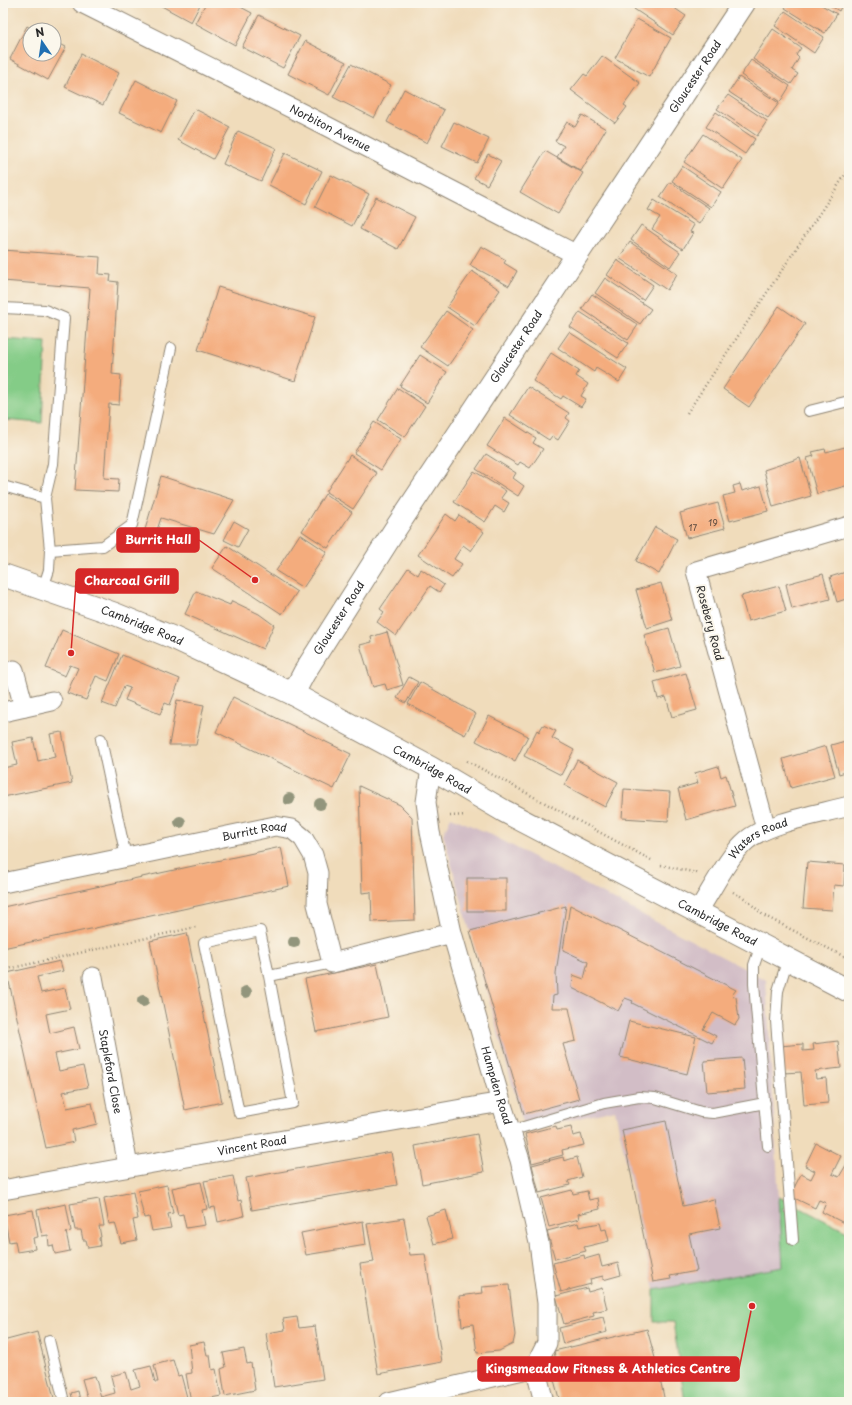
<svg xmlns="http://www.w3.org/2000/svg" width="852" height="1405" font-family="'Playpen Sans',sans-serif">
<rect width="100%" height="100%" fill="#fbf7ec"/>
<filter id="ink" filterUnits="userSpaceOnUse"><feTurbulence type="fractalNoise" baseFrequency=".025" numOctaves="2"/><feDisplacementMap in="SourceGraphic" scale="8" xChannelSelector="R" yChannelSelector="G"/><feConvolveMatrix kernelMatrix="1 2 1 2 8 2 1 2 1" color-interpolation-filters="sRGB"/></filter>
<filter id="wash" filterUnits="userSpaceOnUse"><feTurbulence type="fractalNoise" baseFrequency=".012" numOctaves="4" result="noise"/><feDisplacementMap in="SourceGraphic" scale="16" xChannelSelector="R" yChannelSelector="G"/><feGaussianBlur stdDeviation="0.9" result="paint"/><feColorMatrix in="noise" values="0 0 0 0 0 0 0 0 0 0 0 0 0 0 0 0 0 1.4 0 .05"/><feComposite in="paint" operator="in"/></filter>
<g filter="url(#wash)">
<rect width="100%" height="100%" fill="#f0dcbb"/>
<path fill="#d2bdc6" d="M451 817 488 833 766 980 783 1267 654 1290 615 1110 525 1130 443 834Z"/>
<g fill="#84cc87" stroke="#587c59">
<path d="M3 339 46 342 42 423 3 420Z"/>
<path d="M779 1197 849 1233V1402H685L673 1322H654V1290L783 1267Z"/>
</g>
<g id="blocks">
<g fill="#f4ac7d">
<path d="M156 3H201L191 22Z"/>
<path d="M206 3H233L252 13 235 45 195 23Z"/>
<path d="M638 3H667L686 16 673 35 634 9Z"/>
<path d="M788 3H818L837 14 825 33 785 8Z"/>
<path d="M826 3H843L839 11Z"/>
<path d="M785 11 824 37 814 53 775 26Z"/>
<path d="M259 15 300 36 283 68 242 47Z"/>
<path d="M637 19 671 38 649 77 615 58Z"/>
<path d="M27 26 34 30H30V54H54V41L66 47 48 80 10 59Z"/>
<path d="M773 29 801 48 796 55 799 58 792 70 798 74 791 84 753 59Z"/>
<path d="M305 41 346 62 329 95 288 74Z"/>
<path d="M81 54 119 73 103 105 65 87Z"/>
<path d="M602 56 640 83 624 105 627 107 615 123 571 90 584 74 587 76Z"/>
<path d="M751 60 790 86 780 102 741 75Z"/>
<path d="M351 64 391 85 374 118 333 97Z"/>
<path d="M739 77 779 103 768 118 729 92Z"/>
<path d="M136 80 177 101 161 133 119 113Z"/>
<path d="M404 89 444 110 427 143 387 122Z"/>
<path d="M728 95 767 121 757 136 717 109Z"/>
<path d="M195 109 230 127 213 159 178 140Z"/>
<path d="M716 112 755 139 745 154 706 127Z"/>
<path d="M582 115 606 129 581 171 557 157 564 146 555 141 567 122 575 127Z"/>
<path d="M454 122 489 139 477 163 442 146Z"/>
<path d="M238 131 276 148 261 181 223 164Z"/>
<path d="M703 134 742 160 723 189 684 162Z"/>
<path d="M545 151 583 173 558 214 520 192Z"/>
<path d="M285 153 322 171 306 204 269 185Z"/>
<path d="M488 154 501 161 487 185 474 178Z"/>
<path d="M682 166 721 192 711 207 672 181Z"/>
<path d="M331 175 369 194 352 226 315 207Z"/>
<path d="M670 182 709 208 699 224 660 197Z"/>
<path d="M376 197 415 217 398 249 360 229Z"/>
<path d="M654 200 694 225 690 232 693 233 683 249 652 229 660 217 648 210Z"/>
<path d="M641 225 680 252 670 267 631 240Z"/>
<path d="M630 242 677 274 667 290 619 258Z"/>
<path d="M481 246 506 260 504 263 517 271 509 286 470 265Z"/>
<path d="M3 250 100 257 99 274 111 275 110 281 118 282 112 374 121 375 119 405 109 404 104 478 119 479 118 492 75 490 90 288 3 281Z"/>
<path d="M617 260 653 285 643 300 607 275Z"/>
<path d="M472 271 500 290 475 326 447 307Z"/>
<path d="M605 278 651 309 640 324 595 293Z"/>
<path d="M218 287 315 317 295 381 198 350Z"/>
<path d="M592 294 638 325 628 340 582 309Z"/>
<path d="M779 306 805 324 749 407 723 389Z"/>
<path d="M446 311 473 330 448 366 420 347Z"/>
<path d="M580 312 628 343 618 358 570 327Z"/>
<path d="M569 332 627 369 619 382 596 368 594 372 558 348Z"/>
<path d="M551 353 579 371 576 376 588 384 581 396 586 399 581 407 563 396 561 399 533 381Z"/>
<path d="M420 355 447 372 427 403 400 386Z"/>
<path d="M528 387 569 413 566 418 570 421 558 440 552 436 549 440 510 415Z"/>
<path d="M398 388 425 406 405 437 378 420Z"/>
<path d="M505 418 536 438 533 443 543 449 530 468 520 462 518 465 487 446Z"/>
<path d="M374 422 401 439 381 470 354 453Z"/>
<path d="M845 447 849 463V485L817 494 807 458 814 456 812 452 825 449 826 452Z"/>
<path d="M486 454 516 473 513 478 524 486 518 496 476 469Z"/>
<path d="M350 455 377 473 353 509 326 492Z"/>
<path d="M800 458 811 496 773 507 764 470Z"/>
<path d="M474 471 506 491 501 498 509 503 504 512 495 506 485 522 454 502Z"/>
<path d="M161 476 234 500 214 534 161 518 155 536 144 533Z"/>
<path d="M740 484 742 491 761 486 768 511 730 521 723 496 735 493 733 486Z"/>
<path d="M325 494 352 512 328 548 302 531Z"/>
<path d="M718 503 725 528 687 538 680 513Z"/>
<path d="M446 514 455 521 459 515 484 532 471 551 463 545 454 559 462 564 452 578 418 555Z"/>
<path d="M234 521 248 529 238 547 224 540Z"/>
<path d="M655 527 677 539 659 574 636 561Z"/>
<path d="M300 534 327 552 303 588 276 571Z"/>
<path d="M227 546 297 592 282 614 212 568Z"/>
<path d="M408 568 418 575 421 569 444 585 439 592 430 586 396 636 377 622 384 612 380 609Z"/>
<path d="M849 571V598L837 602 830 577Z"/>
<path d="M823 574 830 599 792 609 786 584Z"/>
<path d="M661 583 672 620 647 628 636 590Z"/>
<path d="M779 586 786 611 748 621 741 596Z"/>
<path d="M196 591 230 605 232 601 259 614 274 625 263 649 185 614Z"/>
<path d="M669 628 680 666 655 673 644 635Z"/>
<path d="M62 630 119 654 108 681 96 676 86 700 67 693 78 668 70 665 65 676 46 668Z"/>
<path d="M387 632 403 685 387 690 385 684 373 687 360 645 372 642 371 637Z"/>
<path d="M122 655 180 679 170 705 165 703 160 714 125 700 130 688 124 686 115 708 102 703Z"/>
<path d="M686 673 697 710 672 717 666 697 658 699 654 682Z"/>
<path d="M409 677 418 682 406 703 397 698Z"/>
<path d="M420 682 476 714 465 735 408 704Z"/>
<path d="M233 697 351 754 334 789 216 732Z"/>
<path d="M177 700 204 705 196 745H169Z"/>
<path d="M489 716 528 736 515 761 476 741Z"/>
<path d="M543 725 556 731 552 738 574 750 561 775 524 756 537 730 539 732Z"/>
<path d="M62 732 72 783 3 797V768L17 765 12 742 33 738 38 761 55 757 50 734Z"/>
<path d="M849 740V771L839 774 831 745Z"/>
<path d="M826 746 835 776 791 788 783 759Z"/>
<path d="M577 760 618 782 605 807 564 785Z"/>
<path d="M718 766 721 777 726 775 735 806 686 820 678 789 698 783 695 773Z"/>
<path d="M359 786 400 805 412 817 415 920 372 922 371 892 362 893Z"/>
<path d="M624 789 670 792 668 821 622 818Z"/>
<path d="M281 847 289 886 3 948V907Z"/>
<path d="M807 862 845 865 844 886 834 885 832 910 803 908Z"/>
<rect x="467" y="878" width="39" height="33"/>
<path d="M570 905 736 990 732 995 736 997 739 1019 735 1025 713 1013 703 1029 716 1036 712 1043 632 1003 633 1001 625 998 618 1011 572 988 573 975 584 979 588 962 563 950Z"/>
<path d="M566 906 556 973 557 995 553 996 552 1008H569L576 1041 563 1044 579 1099 524 1114 470 931Z"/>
<path d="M187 933 222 1102 185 1110 150 941Z"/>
<path d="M60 961 63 971 37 977 41 993 65 988 70 1009 46 1014 50 1033 74 1027 79 1049 55 1054 59 1071 83 1066 88 1087 63 1092 67 1108 92 1103 97 1124 72 1130 74 1142 46 1148 7 973Z"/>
<path d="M377 964 388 1017 316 1032 305 979Z"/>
<path d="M629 1021 696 1037 687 1074 620 1057Z"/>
<path d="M838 1041 841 1068 815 1071 816 1079 826 1078 828 1103 804 1105 801 1072 783 1073 780 1046 803 1044V1051L814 1050 813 1044Z"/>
<path d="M742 1058 745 1089 707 1092 704 1061Z"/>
<path d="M666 1121 683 1206 714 1199 720 1228 689 1234 697 1271 670 1276 671 1279 653 1282 622 1130Z"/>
<path d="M556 1126 557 1130 571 1127 573 1136 581 1134 584 1145 562 1150 563 1155 532 1163 525 1134Z"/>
<path d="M477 1134 484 1172 422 1184 415 1146Z"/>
<path d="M816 1143 841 1156 832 1174 839 1177 849 1160V1212L844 1223 822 1212 826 1203 819 1200 815 1208 790 1196 801 1174 811 1179 815 1171 805 1166Z"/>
<path d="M391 1152 397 1185 252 1210 246 1178Z"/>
<path d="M563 1157 564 1161 577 1157 582 1177 568 1181 570 1185 539 1193 532 1165Z"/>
<path d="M233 1176 238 1201 241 1200 244 1216 218 1222 215 1207 210 1208 204 1181Z"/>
<path d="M201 1182 207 1209 202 1210 205 1225 186 1228 183 1214 178 1215 172 1188Z"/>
<path d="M167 1185 173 1213 168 1214 171 1228 152 1231 149 1217 144 1218 138 1191Z"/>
<path d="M572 1190 573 1194 587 1191 589 1200 598 1198 600 1209 578 1214 579 1219 549 1227 541 1198Z"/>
<path d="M133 1192 138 1219 133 1220 137 1240 121 1243 115 1223 109 1224 104 1198Z"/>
<path d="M99 1199 104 1226H99L101 1237 99 1238 100 1246 88 1248 86 1240H83L81 1230H75L70 1204Z"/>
<path d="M66 1204 71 1231 66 1232 70 1251 55 1254 53 1245 49 1246 48 1235 42 1236 37 1210Z"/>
<path d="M33 1210 38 1237 33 1238 35 1249 17 1252 15 1241 9 1242 4 1215Z"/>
<path d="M446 1210 453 1239 434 1244 426 1216Z"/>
<path d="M404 1218 410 1255 425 1254 442 1362 378 1374 360 1264 374 1262 367 1224Z"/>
<path d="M363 1221 366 1245 306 1255 301 1233Z"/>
<path d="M578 1223 579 1227 600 1223 602 1230 606 1229 609 1241 584 1247 586 1251 555 1259 547 1231Z"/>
<path d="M584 1255 585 1259 599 1255 602 1267 618 1263 621 1275 603 1280V1276L590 1279 591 1284 561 1292 553 1263Z"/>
<path d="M509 1285 515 1335 513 1344 499 1351 477 1353 473 1324 462 1326 459 1296 483 1293 482 1287Z"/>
<path d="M587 1288 588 1292 602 1288 607 1309 593 1312 594 1316 564 1324 556 1296Z"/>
<path d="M297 1317 299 1328 315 1326 323 1379 274 1387 266 1333 285 1330 283 1319Z"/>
<path d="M603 1317 607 1332 563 1344 559 1328Z"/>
<path d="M647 1329 658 1369 665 1402H560L551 1369 557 1367 554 1351Z"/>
<path d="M37 1332 55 1402H3V1384L8 1382 3 1361V1341Z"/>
<path d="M204 1342 207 1355H210L212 1370 216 1369 221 1396 191 1402 186 1374 192 1373 189 1345Z"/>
<path d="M244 1349 247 1364 251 1363 255 1390 225 1396 221 1369 226 1367 223 1353Z"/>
<path d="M173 1360 178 1376 181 1375 188 1401 73 1402 71 1393 78 1391 80 1400H88L82 1379 95 1376 101 1397 115 1393 111 1376 126 1372 131 1389 140 1386 135 1370 151 1366 155 1382H158L154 1365Z"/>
</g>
</g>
</g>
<g filter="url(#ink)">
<use href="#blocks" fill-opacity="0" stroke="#8e8473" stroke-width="1"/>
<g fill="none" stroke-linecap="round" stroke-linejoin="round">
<g stroke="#8e8473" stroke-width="12">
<g id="lane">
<path d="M3 308 45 310 64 318 53 464 45 498"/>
<path d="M809 411 849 401"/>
<path d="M3 486 45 498 50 550 49 570 43 588"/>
<path d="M50 550 103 546 132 525 171 348"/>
<path d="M101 739 126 857"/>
<path d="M761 945 754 965V984L768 1146"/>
<path d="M788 958 778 991 776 1021 793 1240"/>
<path d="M269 976 260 931 204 943 239 1113 293 1103 269 976 332 963"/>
<path d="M510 1131 604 1103 639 1097 655 1098 701 1112 713 1113 765 1103"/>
<path d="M49 1340 64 1402"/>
</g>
</g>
<g stroke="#8e8473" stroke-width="21">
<g id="street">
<path id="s1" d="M82 3 305 115 577 255"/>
<path d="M14 670 24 707"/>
<path d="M3 712 52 701"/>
<path id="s2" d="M431 768 426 802 430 832 452 933 501 1102 520 1160 539 1243 547 1303V1343L535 1367 544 1402"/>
<path d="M766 829 696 571 849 526"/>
<path id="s3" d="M3 883 275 826 292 829 303 838 313 855 318 873 317 904 332 963 452 933"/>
<path id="s4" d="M698 911C712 890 728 856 747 840 770 822 820 814 849 806"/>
<path id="s5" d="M93 977 128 1166"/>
<path id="s6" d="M3 1190C168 1159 335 1132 501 1102"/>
<path d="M389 1402 535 1367"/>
</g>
</g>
<g stroke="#8e8473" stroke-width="24">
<g id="secondary">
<path id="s7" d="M293 694 304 673 394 531 744 3"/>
</g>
</g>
<g stroke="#8e8473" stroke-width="24">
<g id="primary">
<path id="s8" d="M3 575 115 614 174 638 293 694 431 768 504 811 849 991"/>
</g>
</g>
<g stroke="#8e8473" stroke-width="2.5" stroke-dasharray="1 3" stroke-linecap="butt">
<path d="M687 413 849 169"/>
<path d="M467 761 653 861"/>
<path d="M450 816 465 815"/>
<path d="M661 865 697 873"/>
<path d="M733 892 746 899 763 915 849 959"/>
<path d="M3 970 196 927"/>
</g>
<use href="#lane" stroke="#fff" stroke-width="10"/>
<use href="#street" stroke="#fff" stroke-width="19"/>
<use href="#secondary" stroke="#fff" stroke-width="22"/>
<use href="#primary" stroke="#fff" stroke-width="22"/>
</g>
<g fill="#92957b">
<circle cx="289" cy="799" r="6"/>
<circle cx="320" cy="804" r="6"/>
<circle cx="180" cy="822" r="6"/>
<circle cx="294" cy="942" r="6"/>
<circle cx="246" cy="992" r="6"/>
<circle cx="143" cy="1001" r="6"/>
</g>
</g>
<g text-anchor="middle" stroke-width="4" stroke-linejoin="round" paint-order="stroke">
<g font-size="9" fill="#5d4b40">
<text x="713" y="526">19</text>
<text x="693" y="531">17</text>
</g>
<g font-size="11" fill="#2b2b2b" stroke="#fbf7ec">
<text dy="4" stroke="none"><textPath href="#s7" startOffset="737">Gloucester Road</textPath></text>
<text dy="4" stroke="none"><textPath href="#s1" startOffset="278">Norbiton Avenue</textPath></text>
<text dy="4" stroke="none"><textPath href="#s7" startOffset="413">Gloucester Road</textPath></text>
<text dy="4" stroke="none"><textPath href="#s7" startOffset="89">Gloucester Road</textPath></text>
<text transform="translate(710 623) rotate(75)" y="4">Rosebery Road</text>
<text dy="4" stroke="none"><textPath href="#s8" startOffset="148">Cambridge Road</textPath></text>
<text dy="4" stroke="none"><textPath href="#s8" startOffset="472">Cambridge Road</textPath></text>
<text dy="4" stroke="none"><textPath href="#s3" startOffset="257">Burritt Road</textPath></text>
<text dy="4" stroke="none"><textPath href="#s4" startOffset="97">Waters Road</textPath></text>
<text dy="4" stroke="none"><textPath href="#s8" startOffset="796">Cambridge Road</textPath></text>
<text dy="4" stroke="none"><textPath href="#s5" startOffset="96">Stapleford Close</textPath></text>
<text dy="4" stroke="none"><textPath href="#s2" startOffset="327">Hampden Road</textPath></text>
<text dy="4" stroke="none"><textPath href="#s6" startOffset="253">Vincent Road</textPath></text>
</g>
</g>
<path fill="none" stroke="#d62828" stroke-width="1.5" d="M255 580L199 540M71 653L76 581M752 1306L739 1369"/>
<g fill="#d62828" stroke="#fbf7ec" stroke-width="1.5">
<circle cx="255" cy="580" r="4"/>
<circle cx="71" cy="653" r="4"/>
<circle cx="752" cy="1306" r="4"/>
</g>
<g fill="#d62828" stroke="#d62828" stroke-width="1.5">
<rect x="117" y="528" width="82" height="24" rx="4"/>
<rect x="76" y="569" width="102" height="24" rx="4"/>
<rect x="478" y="1357" width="261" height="24" rx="4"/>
</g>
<g font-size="12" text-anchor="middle" font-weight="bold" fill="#fff">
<text x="158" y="544">Burrit Hall</text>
<text x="127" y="585">Charcoal Grill</text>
<text x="608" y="1373">Kingsmeadow Fitness &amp; Athletics Centre</text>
</g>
<rect width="852" height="1405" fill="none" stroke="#fbf7ec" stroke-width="16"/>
<g transform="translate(42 42) rotate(347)"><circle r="19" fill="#fbf7ec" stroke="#a8a59f"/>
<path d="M0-3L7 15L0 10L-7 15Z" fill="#1f6fb2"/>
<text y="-6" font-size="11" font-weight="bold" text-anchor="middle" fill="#2b2b2b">N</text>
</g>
</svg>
